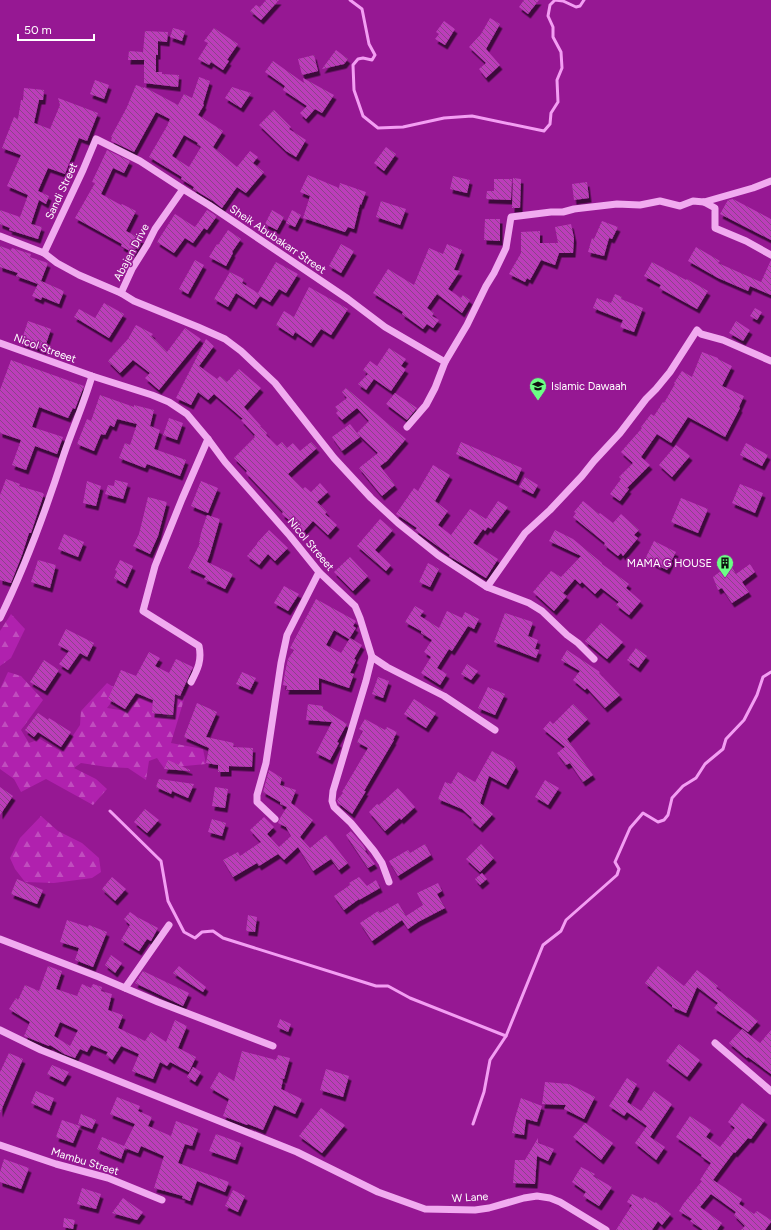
<svg xmlns="http://www.w3.org/2000/svg" width="771" height="1230" font-family="Figtree,sans-serif">
<defs>
<pattern id="forest-firs" width="22" height="20" patternUnits="userSpaceOnUse"><rect width="22" height="20" fill="#b021ae"/><path d="M5 1l3.5 6h-7zM16 11l3.5 6h-7z" fill="#c04dbe"/></pattern>
<pattern id="building-back-hatch" width="6" height="6" patternUnits="userSpaceOnUse"><rect width="6" height="6" fill="#bc3dba"/><path d="M-1 5l2 2M0 0l6 6M5-1l2 2" fill="none" stroke="#8a4488"/></pattern>
<filter id="shadow"><feDropShadow dx="2.5" dy="4.5" stdDeviation="0" flood-color="#0009"/></filter>
</defs>
<rect width="100%" height="100%" fill="#961893"/>
<g fill="url(#forest-firs)">
<path d="M11 614 25 629 11 658 0 666V631Z"/>
<path d="M8 672 21 676 43 700 21 730 29 743 40 739 62 752 80 725 81 711 107 683 120 691 107 708 126 711 140 698 157 697 168 688 185 696 171 743 203 749 206 764 164 768 157 758 149 761 146 780 128 768 107 767 81 763 74 768 96 779 107 789 93 805 46 779 21 792 14 779 0 769V689Z"/>
<path d="M41 816 58 831 82 843 99 858 101 872 92 878 54 883 25 882 15 869 10 858 20 838Z"/>
</g>
<g fill="none" stroke-linecap="round" stroke-linejoin="round">
<g stroke="#f39ef3" stroke-width="3">
<path d="M350 0 362 9 369 44 375 55 372 60 363 58 358 59 353 65 354 90 363 116 378 128 403 127 444 118 472 116 544 131 550 124 551 113 558 102 557 80 562 68 561 52 553 37V27L548 16 550 5 555 0 563 1 576 7 580 6 584 0"/>
<path d="M110 811 161 861 168 901 184 932 195 938 202 932 213 931 223 938 376 986H388L410 998 506 1036"/>
<path d="M473 1124 484 1092 490 1060 506 1036 543 945 561 931 566 920 617 875 619 869 615 862 630 828 643 813 658 822 664 820 668 815 672 798 683 786 696 778 705 764 723 749 726 739 744 720 757 695 763 677 771 672"/>
</g>
</g>
<g fill="url(#building-back-hatch)" fill-rule="evenodd" filter="url(#shadow)">
<path d="M266 0H279L261 20 250 11 256 5 260 7Z"/>
<path d="M524 0H539L528 14 519 7Z"/>
<path d="M490 18 500 24 486 49 500 65 486 78 479 69 486 63 469 47 481 34Z"/>
<path d="M444 21 455 29 445 45 435 39 439 34 436 32Z"/>
<path d="M173 28 185 31 182 41 170 37Z"/>
<path d="M214 28 238 44 227 60 229 61 223 70 211 62 209 65 198 59 208 43 204 41Z"/>
<path d="M145 31 168 32 167 42 158 41V55H156V72H162V74L179 75 178 87 144 83V60H128L129 51 143 52Z"/>
<path d="M336 50 348 59 344 64 322 69Z"/>
<path d="M314 55 318 71 302 75 298 59Z"/>
<path d="M273 61 304 83 303 78 334 95 322 113 315 109 306 119 300 113 307 106 283 90 285 86 265 72Z"/>
<path d="M199 77 210 81 203 104 204 105 198 115 223 131 213 147 237 167 250 151 258 157 253 163 264 172 246 193 237 187 222 208 213 201 193 189 194 187 181 179 182 177 149 157 167 126 170 119 156 112 134 152 111 141 112 137H111L127 107 136 85 144 88V87L178 105 184 94 192 98ZM184 135 198 143 197 144 201 147 189 167 172 156Z"/>
<path d="M95 80 109 85 104 99 90 94Z"/>
<path d="M232 87 251 93 241 108 225 98Z"/>
<path d="M24 88 44 90 43 100H39L34 123 50 129 60 105 58 98 98 113 87 141 79 138 65 174 48 168 38 191 49 196 46 204 39 200 31 224 42 227 38 239 9 230 10 228 0 224V210L20 217 28 195 7 186 21 155 2 148 14 117 18 119 21 100H23Z"/>
<path d="M274 110 291 127 289 129 306 140 296 157 286 151 259 125Z"/>
<path d="M386 147 396 154 384 171 374 163Z"/>
<path d="M107 150 130 161 124 173 113 168 101 194 121 205 122 204 136 211 126 231 141 239 133 253 121 246 122 244 75 218 95 183 92 182Z"/>
<path d="M308 175 339 188 340 183 366 192 361 205 360 204 354 229 348 227 345 232 303 218 310 196 300 192Z"/>
<path d="M453 176 470 180 467 193 450 189Z"/>
<path d="M513 178 521 179 520 208H512Z"/>
<path d="M494 179H512L511 200 486 199 487 191H494Z"/>
<path d="M587 182 589 198 574 200 572 184Z"/>
<path d="M733 199 771 219V240L720 214 728 200Z"/>
<path d="M381 201 406 209 400 225 376 217Z"/>
<path d="M207 210 217 216 207 230 204 228 193 243 185 238 174 253 157 242 175 214 195 227Z"/>
<path d="M272 210 284 217 277 230 265 224Z"/>
<path d="M292 210 301 215 295 227 286 223Z"/>
<path d="M485 219H500V241L484 240Z"/>
<path d="M602 221 618 227 612 239 609 238 604 256 588 252 592 238 594 239Z"/>
<path d="M571 224 574 238 573 253H559L555 265 541 260 530 280 527 278 525 282 509 274 521 253V232L540 231V243H558L555 227Z"/>
<path d="M228 230 241 239 232 252 233 253 226 266 209 257 217 244 218 245Z"/>
<path d="M341 244 354 251 341 273 329 266Z"/>
<path d="M447 244 462 250 454 270 460 271 448 289 461 298 463 295 470 300 462 313 437 294 427 308 434 313 432 316 439 320 433 328 427 324 423 329 402 314 403 312 373 293 388 269 414 285 429 248 443 254Z"/>
<path d="M0 246 11 250 12 248 31 254 30 257 48 263 41 281 64 291 59 304 42 297 41 300 32 296 38 284 16 276 18 273 0 267Z"/>
<path d="M696 247 720 261 718 263 761 282 771 260V295L750 286 748 291 718 278 688 261Z"/>
<path d="M195 260 204 265 188 294 179 289Z"/>
<path d="M276 262 298 274 286 293 279 289 270 302 260 296 254 305 236 293 228 307 214 299 230 272 244 279 242 283 258 293Z"/>
<path d="M652 262 686 280 687 279 708 291 697 309 659 288 661 285 644 276Z"/>
<path d="M309 287 348 309 331 335 321 329 311 343 295 332 293 336 276 325 284 311 294 317Z"/>
<path d="M615 294 622 297 621 299 643 308 634 332 620 327 623 320 593 308 597 298 611 303Z"/>
<path d="M104 303 124 314 109 338 74 317 79 309 95 318Z"/>
<path d="M755 308 762 312 757 320 750 316Z"/>
<path d="M28 321 51 329 44 350 21 342Z"/>
<path d="M736 321 750 330 743 341 729 333Z"/>
<path d="M136 325 153 334 151 336 167 352 185 328 201 339 159 390 145 378 150 373 133 360 120 373 108 361 128 339Z"/>
<path d="M206 339 214 346 199 366 217 379 220 376 227 382 239 369 261 388 244 407 261 426H260L267 433 266 435 277 446 282 442 287 448 293 443 300 451 311 442 317 448 288 474 303 489 305 487 311 492 320 483 328 492 317 502 327 512 325 514 337 525 328 535 313 521 303 532 282 514 283 512 246 473 247 471 234 458 255 437 254 436 255 435 241 420 243 419 214 394 208 400 198 392 191 405 176 398Z"/>
<path d="M389 348 406 359 401 366 406 369 391 391 374 379 366 390 358 384 368 374 363 370 370 361 377 366Z"/>
<path d="M702 352 718 358V359L732 366 722 386 744 396 739 407 740 408 725 437 688 417 671 443 657 434 641 457 650 465 627 488 629 489 620 501 610 494 621 479 619 477 633 463 621 452 642 428 641 427 651 414 654 416 663 402 664 403 675 384 674 383 682 371 692 377Z"/>
<path d="M11 360 84 386 75 409 73 408 68 418 39 407 32 427 63 437 57 454 35 446 26 470 12 465 21 440 0 433V390Z"/>
<path d="M346 388 406 439 387 461 380 466 395 485 382 496 359 468 378 453 357 433 369 421 357 408 342 420 336 413 338 411 335 407 347 398 342 392Z"/>
<path d="M395 393 417 408 407 420 386 404Z"/>
<path d="M100 395 134 407V405L154 410 150 426 160 430 154 449 186 460 180 476 147 464 145 468 119 458 125 443 130 445 137 424 117 419 114 427 110 425 105 435 101 434 94 451 77 444 87 419 91 421Z"/>
<path d="M169 418 183 423 177 440 163 435Z"/>
<path d="M350 424 360 437 342 451 332 437Z"/>
<path d="M461 442 522 468 516 481 456 454Z"/>
<path d="M746 443 768 455 762 466 740 455Z"/>
<path d="M676 445 690 456 672 477 659 465Z"/>
<path d="M433 465 450 475 435 501 448 511 438 525 451 535 470 509 486 519 498 501 508 507 491 529 488 527 485 531 483 529 473 543 498 559 486 578 449 556 450 555 415 530 417 528 396 514 414 488 418 491Z"/>
<path d="M525 477 538 485 533 494 519 487Z"/>
<path d="M6 479 20 484 19 486 43 493 44 494 31 533H29L22 555 11 583 0 580V495Z"/>
<path d="M115 480 128 483 123 499 105 494 108 485 114 486Z"/>
<path d="M87 481 101 486 96 506 83 503Z"/>
<path d="M201 481 218 488 208 513 191 506Z"/>
<path d="M740 484 763 493 755 513 732 503Z"/>
<path d="M148 497 167 502 158 536 150 554 133 546 139 534Z"/>
<path d="M681 498 708 509 698 533 671 522Z"/>
<path d="M583 501 599 514 600 513 613 523 621 514 639 530 634 535 638 538 623 556 621 553 618 556 604 545 605 543 573 517 576 513 574 512Z"/>
<path d="M207 515 220 519 210 554 207 562 233 574 225 589 204 579 206 576 188 568 200 543H199L201 533Z"/>
<path d="M380 519 393 530 375 550 391 565 386 571 357 546Z"/>
<path d="M269 530 288 548 275 561 268 554 259 565 247 556 257 544V543Z"/>
<path d="M555 530 573 539 602 563V564L629 584 626 588 641 601 629 615 616 605 619 602 601 588 595 594 582 582 580 584 575 579 563 593 567 596 554 611 533 592 551 571 561 577 581 556 549 541Z"/>
<path d="M64 534 84 542 78 557 58 549Z"/>
<path d="M654 541 676 552 667 570 645 559Z"/>
<path d="M350 557 368 576 353 591 334 572Z"/>
<path d="M38 560 56 565 50 588 31 582Z"/>
<path d="M120 560 133 566 125 584 114 578 117 571 115 570Z"/>
<path d="M428 563 439 569 430 587 419 582Z"/>
<path d="M730 564 736 574 750 564 755 572 742 582 749 592 732 603 722 588 718 590 713 577Z"/>
<path d="M284 586 299 594 288 611 274 603Z"/>
<path d="M316 599 356 621 353 626 356 628 349 639 334 630 326 645 341 653 350 638 362 645 354 659 356 660 350 673 354 674 349 688 319 678V690H286L287 686 283 685 285 672 288 659 294 650 290 648Z"/>
<path d="M415 606 424 611 420 616 439 628 447 611 462 618 465 612 479 619 474 629 468 626 452 651 449 649 437 668 447 674 440 685 421 673 431 657 424 652 432 640 421 633V631L405 622Z"/>
<path d="M505 613 533 622 528 636 538 640 535 649 539 650 536 658 494 642Z"/>
<path d="M601 623 623 642 607 659 585 641Z"/>
<path d="M66 629 94 643 87 657 80 653 68 670 59 664 69 651 58 645Z"/>
<path d="M636 648 647 656 638 668 627 660Z"/>
<path d="M567 650 600 672 599 673 620 695 605 708 587 688 585 690 573 680 580 671 561 660Z"/>
<path d="M149 652 160 658 155 666 169 673 176 659 193 667 180 696 175 694 173 715 152 713 153 700 136 693 125 709 108 699 121 670 136 676Z"/>
<path d="M44 660 59 670 45 691 30 682Z"/>
<path d="M467 664 478 671 471 680 461 674Z"/>
<path d="M242 672 256 678 250 690 236 684Z"/>
<path d="M378 677 389 681 383 698 372 694Z"/>
<path d="M488 687 505 694 495 715 478 708Z"/>
<path d="M414 699 436 713 426 728 404 714Z"/>
<path d="M197 703 217 712 206 737 234 743 233 747 253 748 252 767 229 766V772H218V765L206 763 209 748 184 737Z"/>
<path d="M308 704 323 706V709L347 724 337 742 339 743 330 760 316 753 332 722 306 720Z"/>
<path d="M573 704 588 719 567 739 593 775 583 782 570 763 566 765 557 753 565 747 543 729 550 721 553 724Z"/>
<path d="M38 713 48 720 49 718 71 732 61 747 38 732 34 737 25 730Z"/>
<path d="M365 719 385 730 387 727 397 732 393 740H394L364 791H366L352 814 338 803 337 800 343 793 342 792 368 748 357 742 363 731 359 729Z"/>
<path d="M492 751 513 762 516 767 506 785 489 776 480 803 493 814 480 828 471 820 472 818 462 809 438 799 445 782 451 784 458 772 475 782Z"/>
<path d="M168 760 190 770V771L164 769Z"/>
<path d="M269 770 282 778 280 785 296 790 291 803 313 820 300 837 310 848 326 835 348 863 339 870 331 859 313 871 298 847 284 860 278 854 259 866 257 863 233 877 223 860 238 852 240 856 261 842 250 830 264 817 274 827 267 834 279 847 291 836 286 827 278 823 280 818 287 807 280 804V802L263 792Z"/>
<path d="M159 779 194 784 188 798 172 791 171 794 156 787Z"/>
<path d="M545 780 559 788 548 805 535 797Z"/>
<path d="M0 787 13 796 0 815Z"/>
<path d="M215 787 228 789 225 808 212 806Z"/>
<path d="M398 788 415 807 401 820 400 818 385 831 369 812 377 804 379 805Z"/>
<path d="M145 809 159 820 147 833 134 822Z"/>
<path d="M212 819 226 823 222 836 208 832Z"/>
<path d="M351 831 363 845 366 850 365 851 375 864 368 868 346 835Z"/>
<path d="M425 844 431 855 398 876 389 861 408 850 410 853Z"/>
<path d="M481 844 494 858 480 872 466 859Z"/>
<path d="M482 873 487 879 480 885 475 879Z"/>
<path d="M112 877 126 889 115 901 102 889Z"/>
<path d="M359 877 367 886 376 880 380 888 359 900V899L344 910 334 896 350 885 349 883Z"/>
<path d="M17 879 43 890 37 904 11 894Z"/>
<path d="M438 883 442 891 437 894 445 908 418 922 408 929 402 920 372 941 360 923 378 911 380 913 398 903 406 916 423 905 417 893Z"/>
<path d="M130 912 137 917 158 928 151 941 147 939 139 951 121 940 130 925 124 919Z"/>
<path d="M248 915 257 917 255 932 246 931Z"/>
<path d="M67 920 88 927 89 925 107 932 93 967 75 960 79 948 60 942Z"/>
<path d="M111 955 122 963 115 973 105 965Z"/>
<path d="M48 966 62 971 56 989 77 996 82 984 91 988 93 984 102 987 101 991 112 994 108 1010 123 1015 118 1028 145 1041 151 1032 166 1042 175 1020 187 1026 178 1048 196 1057 189 1072 170 1062 167 1066 160 1062 153 1079 132 1071 139 1054 121 1046 112 1060 106 1055 108 1052 91 1045 87 1052 80 1049 75 1058 64 1054 50 1045 49 1046 24 1036 30 1022 9 1009 16 998 18 1000 25 985 39 991ZM60 1022 78 1030 70 1046 54 1036Z"/>
<path d="M179 966 206 987 203 992 173 973Z"/>
<path d="M658 966 684 986 697 970 718 986 716 988 758 1021 748 1032 714 1008 718 1003 697 987 686 1013 672 1007V1005L645 983Z"/>
<path d="M143 971 189 993 183 1006 135 983Z"/>
<path d="M280 1019 291 1024 288 1032 277 1027Z"/>
<path d="M742 1029 760 1043 771 1030V1074L748 1057 747 1058 729 1043Z"/>
<path d="M679 1044 700 1060 687 1077 666 1061Z"/>
<path d="M242 1051 276 1060 278 1055 290 1058 284 1079 280 1078 283 1080 281 1089 302 1099 295 1114 274 1105 263 1130 248 1124 247 1125 223 1116 229 1099 210 1088 219 1072 234 1081Z"/>
<path d="M9 1053 23 1059 0 1113V1072Z"/>
<path d="M52 1065 69 1072 63 1082 47 1074Z"/>
<path d="M193 1067 201 1072 195 1082 187 1077Z"/>
<path d="M326 1069 349 1076 343 1097 320 1090Z"/>
<path d="M627 1078 637 1084 627 1102 641 1111 654 1091 672 1104 650 1137 665 1147 656 1160 635 1143 647 1126 627 1112 624 1116 609 1106Z"/>
<path d="M545 1082 569 1084 595 1097 584 1119 564 1109 566 1105 542 1104Z"/>
<path d="M36 1091 54 1098 49 1111 31 1103Z"/>
<path d="M117 1097 140 1106 138 1111 152 1117 148 1126 171 1136 176 1121 198 1129 192 1146 185 1144 178 1163 229 1182 225 1192 197 1181 190 1201 182 1198 183 1196 154 1188 164 1156 141 1146 138 1153 125 1148 121 1159 97 1149 102 1137 124 1146 135 1124 110 1114Z"/>
<path d="M521 1098 542 1106 537 1122 526 1119 524 1135 512 1133 515 1118Z"/>
<path d="M742 1103 765 1120 751 1139 748 1138 735 1153 734 1152 713 1180 742 1199 739 1204 754 1214 757 1211 771 1220V1222L765 1230H741L745 1226 734 1215 736 1212 711 1194 700 1207 722 1223 717 1230H703L690 1221 692 1219 679 1211 684 1203 702 1181 700 1180 711 1163 701 1156 702 1155 676 1137 690 1116 711 1130 706 1137 720 1147 735 1128 728 1122Z"/>
<path d="M321 1108 345 1125 322 1153 299 1136Z"/>
<path d="M81 1114 96 1120 92 1129 78 1124Z"/>
<path d="M62 1120 80 1126 73 1143 56 1137Z"/>
<path d="M585 1123 613 1143 601 1160 573 1137Z"/>
<path d="M216 1134 241 1143 235 1160 209 1151Z"/>
<path d="M538 1138V1143L554 1149 548 1161 537 1156 535 1184 513 1183 515 1160H525Z"/>
<path d="M4 1159 29 1168 21 1189 0 1182V1172Z"/>
<path d="M581 1167 595 1174 593 1176 612 1187 599 1206 583 1196 586 1192 572 1182Z"/>
<path d="M82 1188 101 1194 96 1209 77 1204Z"/>
<path d="M233 1190 245 1196 238 1212 225 1206Z"/>
<path d="M632 1194 643 1199 644 1197 655 1203 656 1202 671 1214 662 1225 658 1221 652 1230H616L632 1205 627 1202Z"/>
<path d="M123 1198 143 1212 137 1220 112 1213Z"/>
<path d="M64 1218 75 1220 73 1229 63 1227Z"/>
</g>
<g fill="none" stroke-linecap="round" stroke-linejoin="round">
<g stroke="#f1abf0" stroke-width="7">
<path d="M704 202 715 208V228L746 241 771 255"/>
<path d="M0 236 44 253 57 263 79 275 121 293 132 269 147 245 155 229 183 189"/>
<path d="M44 253 83 170 96 139 140 161 183 189 209 205 348 299 385 327 445 362"/>
<path d="M121 293 134 301 198 327 225 339 241 351 275 383 334 458 371 498 398 523 438 555 487 587 529 603 542 611 567 635 578 643 594 659"/>
<path d="M0 343 92 376 152 395 169 402 187 414 208 439 225 462 290 536 319 572 355 606 360 618 372 657 366 681 333 791 332 801 334 807 351 823 374 851 382 863 389 882"/>
<path d="M407 427 426 405 435 388 445 362 467 325 486 286 494 273 506 248 511 217 551 212H563L574 209 617 204 640 205 660 201 680 206 693 201 704 202 753 188 771 181"/>
<path d="M487 587 525 533 550 510 582 476 594 461 620 433 646 399 656 389 670 372 697 330 701 334 723 340 771 361"/>
<path d="M0 618C26 565 46 510 64 454 73 428 84 403 92 376"/>
<path d="M372 657 387 667 444 696 495 730"/>
<path d="M191 682C198 669 202 660 199 646L143 611 155 566 182 499 208 439"/>
<path d="M275 819 257 802V795L266 763 281 663 287 635 319 572"/>
<path d="M0 939 99 977 158 1002 273 1046"/>
<path d="M125 988 169 925"/>
<path d="M0 1030 41 1050 297 1152 378 1192 425 1209 475 1210 489 1208 524 1198 537 1196 550 1198 560 1202 606 1230"/>
<path d="M715 1043 771 1091"/>
<path d="M0 1145 56 1164 108 1178 162 1200"/>
</g>
</g>
<defs>
<g id="school-pin" transform="scale(0.9)"><path d="M0 17L-7.5 6A9.5 9.5 0 1 1 7.5 6Z" fill="#6bff85" stroke="#961893"/><path d="M0-5L7-2L0 1L-7-2ZM-4 1L0 2.5L4 1V4Q0 6-4 4Z" fill="#111"/></g>
<g id="building-pin" transform="scale(0.9)"><path d="M0 17L-7.5 6A9.5 9.5 0 1 1 7.5 6Z" fill="#6bff85" stroke="#961893"/><path d="M-4-6H4V6H1V3H-1V6H-4ZM-2.5-4.3h1.7v1.8h-1.7ZM.8-4.3h1.7v1.8H.8ZM-2.5-1h1.7V.8h-1.7ZM.8-1h1.7V.8H.8Z" fill="#111"/></g>
</defs>
<g fill-rule="evenodd">
<use href="#school-pin" x="538" y="386"/>
<use href="#building-pin" x="725" y="563"/>
</g>
<g text-anchor="middle" stroke-width="3" stroke-linejoin="round" paint-order="stroke">
<g font-size="11" fill="#fff" stroke="#961893">
<text transform="translate(61 191) rotate(-65)" y="4">Sandi Street</text>
<text transform="translate(278 239) rotate(34)" y="4">Sheik Abubakarr Street</text>
<text transform="translate(131 252) rotate(-62)" y="4">Abajen Drive</text>
<text transform="translate(45 348) rotate(20)" y="4">Nicol Streeet</text>
<text transform="translate(311 544) rotate(50)" y="4">Nicol Streeet</text>
<text transform="translate(85 1161) rotate(17)" y="4">Mambu Street</text>
<text transform="translate(470 1197) rotate(-4)" y="4">W Lane</text>
</g>
<g font-size="11" fill="#fff" stroke="#961893" text-anchor="start">
<text x="551" y="390">Islamic Dawaah</text>
<text x="712" y="567" text-anchor="end">MAMA G HOUSE</text>
</g>
</g>
<path d="M18 34v6h76v-6" fill="none" stroke="#ffffff" stroke-width="2"/>
<text x="24" y="34" font-size="12" fill="#ffffff" stroke="#961893" stroke-width="3" paint-order="stroke">50 m</text>
</svg>
